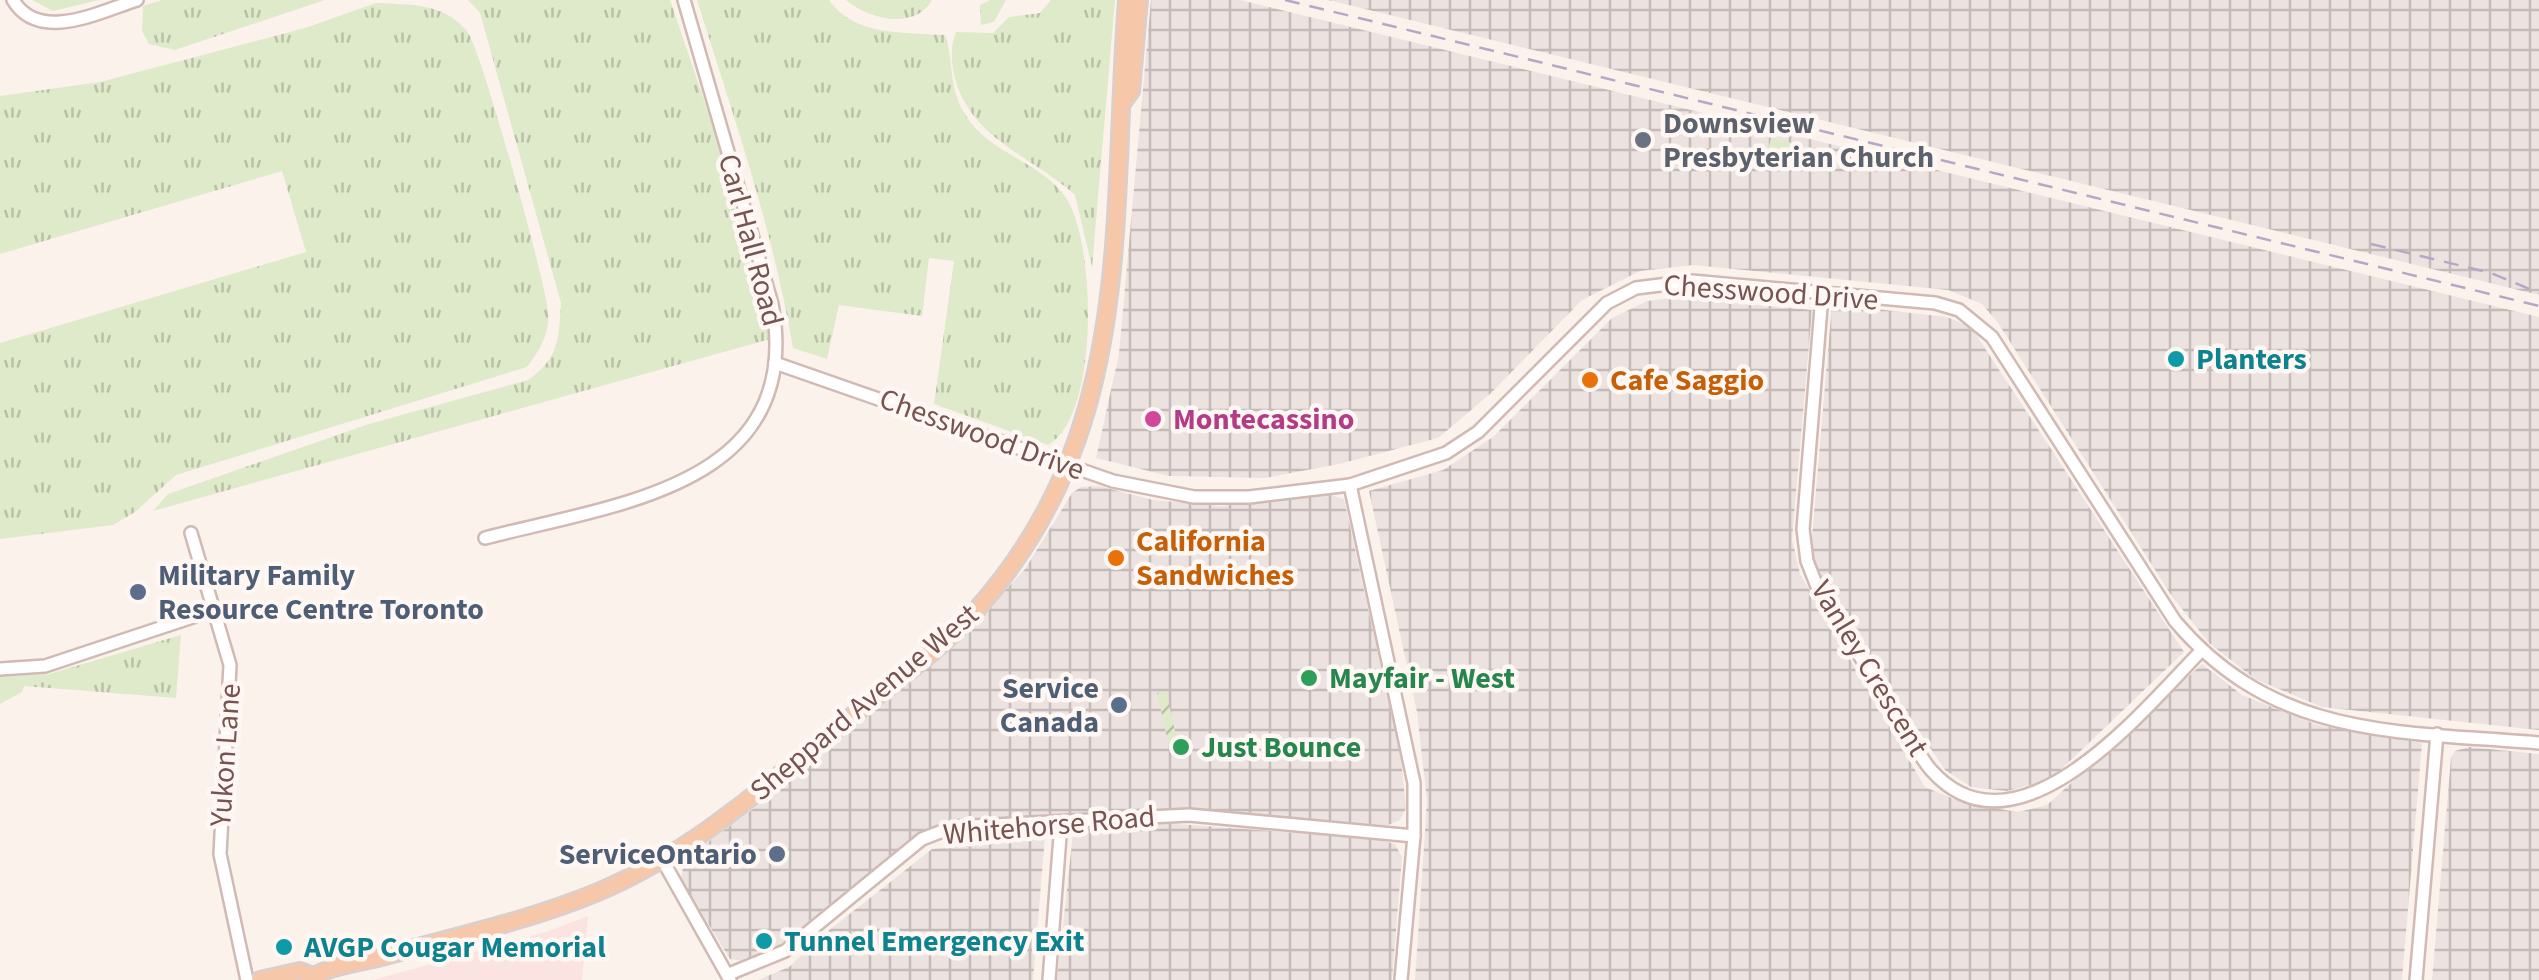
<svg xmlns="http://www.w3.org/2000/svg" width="2539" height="980" font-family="'Source Sans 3',sans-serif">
<defs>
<pattern id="industrial-grid" width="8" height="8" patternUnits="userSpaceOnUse" patternTransform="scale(2.5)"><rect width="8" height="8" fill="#ece3e1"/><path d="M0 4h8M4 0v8" fill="none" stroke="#c4bbb9"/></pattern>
<pattern id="grass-tufts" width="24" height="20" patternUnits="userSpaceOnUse" patternTransform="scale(2.5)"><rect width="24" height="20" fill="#deeaca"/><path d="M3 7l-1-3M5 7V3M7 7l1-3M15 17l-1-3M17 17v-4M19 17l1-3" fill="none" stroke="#b9c0a6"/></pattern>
<pattern id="garden-furrows" width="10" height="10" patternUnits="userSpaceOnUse" patternTransform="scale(2.5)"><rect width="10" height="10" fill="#deeaca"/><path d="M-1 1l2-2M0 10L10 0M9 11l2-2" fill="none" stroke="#b9c0a6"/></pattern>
</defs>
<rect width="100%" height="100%" fill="#fcf2ec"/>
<path fill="#fbe3e1" d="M588 916 582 980H373L546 932Z"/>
<g fill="url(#industrial-grid)">
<path d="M1151 0H1240L2539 317V730L2322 707 2255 679 2209 643 2171 595 1998 323 1982 304 1948 290 1693 265 1640 271 1582 300 1490 394 1438 438 1339 464 1265 478 1169 476 1096 458 1119 354Z"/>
<path d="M1328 0H2539V295Z"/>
<path d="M1678 297 1812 310 1792 539 1800 574 1925 787 1963 803 2018 812 2047 805 2202 664 2242 695 2317 725 2422 743 2402 980H1415L1427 801 1417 712 1369 491 1443 470 1493 437 1612 318 1647 301Z"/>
<path d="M1832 304 1947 317 1971 327 2184 652 2050 780 2007 791 1971 787 1945 770 1826 592 1811 549Z"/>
<path d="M1099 486 1153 500 1221 506 1328 494 1344 499 1401 759 1406 808 1400 820 1386 826 1173 808 951 820 918 833 778 946 743 961 730 959 681 880 684 860 757 806 959 640 1025 569 1072 493 1081 487Z"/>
<path d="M2469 747 2539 754V980H2432L2451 758 2455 751Z"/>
<path d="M1164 823 1377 839 1395 844 1402 857 1392 980H1057L1073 834 1086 827Z"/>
<path d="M1045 837 1033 980H758L789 967 823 935 932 849Z"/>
</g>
<g fill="url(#grass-tufts)">
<path d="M32 0H99L53 11Z"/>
<path d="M162 0H325L175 50 149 44 142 31 143 6Z"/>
<path d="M468 0H670L717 138 770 339 153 511 168 494 369 424 528 380C559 358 559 339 561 303L480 13Z"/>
<path d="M697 0H829C855 37 905 32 945 35 955 63 947 86 966 116 990 154 1042 162 1066 198 1096 242 1100 416 1048 445L934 404 954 261 929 258 922 316 839 305 827 359 793 348C773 229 733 115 697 0Z"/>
<path d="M846 0H932C915 31 868 19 846 0Z"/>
<path d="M990 0H1006L994 22 981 25 980 5Z"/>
<path d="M1051 0H1115L1092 267 1075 195C1030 154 966 138 953 70 951 57 951 44 956 32L993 33 1009 17 1040 13Z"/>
<path d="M376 3C411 5 442 2 467 31 481 48 545 280 548 311 550 334 540 350 527 367L176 475 135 512 113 525 0 539V343L306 252 282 171 0 254V96L100 82 305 28Z"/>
<path d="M181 635 176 698 24 686 22 692 0 704V677L49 674Z"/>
</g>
<path fill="url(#garden-furrows)" d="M1166 691 1178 744 1169 746 1157 693Z"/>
<path fill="#deeaca" d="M1771 138 1797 144 1793 164 1766 158Z"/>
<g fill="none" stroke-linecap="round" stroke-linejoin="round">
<g stroke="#d1bab4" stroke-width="16">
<g id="minor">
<path d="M13 0C39 44 101 11 137 0"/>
<path d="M1822 295 1803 529 1807 561 1818 589C1845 633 1872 676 1899 719 1910 736 1919 757 1932 771 2018 866 2145 708 2201 651"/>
<path d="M775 363 1113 481 1194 497H1249L1350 485 1446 453 1478 432 1607 303 1636 288 1692 281 1935 303 1959 310 1992 337 2175 621C2275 739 2397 731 2539 743"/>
<path d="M1350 485 1414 783V836L1401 980"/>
<path d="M191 533 230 665 220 854 247 980"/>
<path d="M485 538C614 504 806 487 772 304L684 0"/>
<path d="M0 669 45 666 214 610"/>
<path d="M663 861 730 980"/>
<path d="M729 974 785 951 922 839 953 827 1189 815 1414 836"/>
<path d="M1049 980 1061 823"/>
<path d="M2416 980 2437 734"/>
</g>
</g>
<g stroke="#d9cfce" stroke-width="20">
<g id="major">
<path d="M1123 102 1131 91 1139 0"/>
<path d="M260 980 300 971 313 976"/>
<path d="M309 980C326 966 359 963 381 957 453 937 528 921 598 892 690 853 763 788 840 726 885 688 939 653 978 608 1137 427 1110 222 1127 0"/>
</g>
</g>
<use href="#minor" stroke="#fff" stroke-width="11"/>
<use href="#major" stroke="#f6c8a9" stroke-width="15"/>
<g stroke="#b2a9c7" stroke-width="2.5" stroke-dasharray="15 10" stroke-linecap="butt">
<path d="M1285 0 2539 306"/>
<path d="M2371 244 2491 273 2539 293"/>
</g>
</g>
<circle fill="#6b7280" stroke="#fef7f3" stroke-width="4" cx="1643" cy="140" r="10"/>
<g fill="#0f9aa8" stroke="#fef7f3" stroke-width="4">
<circle cx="2176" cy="359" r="10"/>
<circle cx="764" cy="941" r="10"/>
<circle cx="284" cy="947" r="10"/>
</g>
<g fill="#e8710a" stroke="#fef7f3" stroke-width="4">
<circle cx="1590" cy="380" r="10"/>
<circle cx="1116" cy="558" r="10"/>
</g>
<circle fill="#d1479c" stroke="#fef7f3" stroke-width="4" cx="1153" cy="419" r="10"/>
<g fill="#5c6f8a" stroke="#fef7f3" stroke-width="4">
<circle cx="138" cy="592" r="10"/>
<circle cx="1119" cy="705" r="10"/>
<circle cx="777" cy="854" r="10"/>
</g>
<g fill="#2e9e5b" stroke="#fef7f3" stroke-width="4">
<circle cx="1309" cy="678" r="10"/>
<circle cx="1181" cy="747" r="10"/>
</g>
<g text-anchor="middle" stroke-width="9" stroke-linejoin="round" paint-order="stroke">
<g font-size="30" font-weight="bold" fill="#5b616d" stroke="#fef7f3" text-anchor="start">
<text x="1663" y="133">Downsview<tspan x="1663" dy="34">Presbyterian Church</tspan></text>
</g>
<g font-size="30" fill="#77544f" stroke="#fef7f3">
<text transform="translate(751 240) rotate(75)" y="10">Carl Hall Road</text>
<text transform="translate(1771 292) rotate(4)" y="10">Chesswood Drive</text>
<text transform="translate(982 434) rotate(20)" y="10">Chesswood Drive</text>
<text transform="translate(1870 668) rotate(59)" y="10">Vanley Crescent</text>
<text transform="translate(864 702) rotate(-40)" y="10">Sheppard Avenue West</text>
<text transform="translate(225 755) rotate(-86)" y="10">Yukon Lane</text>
<text transform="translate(1049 825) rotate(-5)" y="10">Whitehorse Road</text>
</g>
<g font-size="30" font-weight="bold" fill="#0d838f" stroke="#fef7f3" text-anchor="start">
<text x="2196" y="369">Planters</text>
<text x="784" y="951">Tunnel Emergency Exit</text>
<text x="304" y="957">AVGP Cougar Memorial</text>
</g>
<g font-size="30" font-weight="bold" fill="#c56008" stroke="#fef7f3" text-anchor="start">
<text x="1610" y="390">Cafe Saggio</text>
<text x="1136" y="551">California<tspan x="1136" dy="34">Sandwiches</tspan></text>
</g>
<g font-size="30" font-weight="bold" fill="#b23c85" stroke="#fef7f3" text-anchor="start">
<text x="1173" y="429">Montecassino</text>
</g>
<g font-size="30" font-weight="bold" fill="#4e5e75" stroke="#fef7f3" text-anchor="end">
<text x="158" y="585" text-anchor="start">Military Family<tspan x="158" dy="34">Resource Centre Toronto</tspan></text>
<text x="1099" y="698">Service<tspan x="1099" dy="34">Canada</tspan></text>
<text x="757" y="864">ServiceOntario</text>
</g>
<g font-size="30" font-weight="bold" fill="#27864d" stroke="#fef7f3" text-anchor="start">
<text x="1329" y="688">Mayfair - West</text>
<text x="1201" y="757">Just Bounce</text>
</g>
</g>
</svg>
